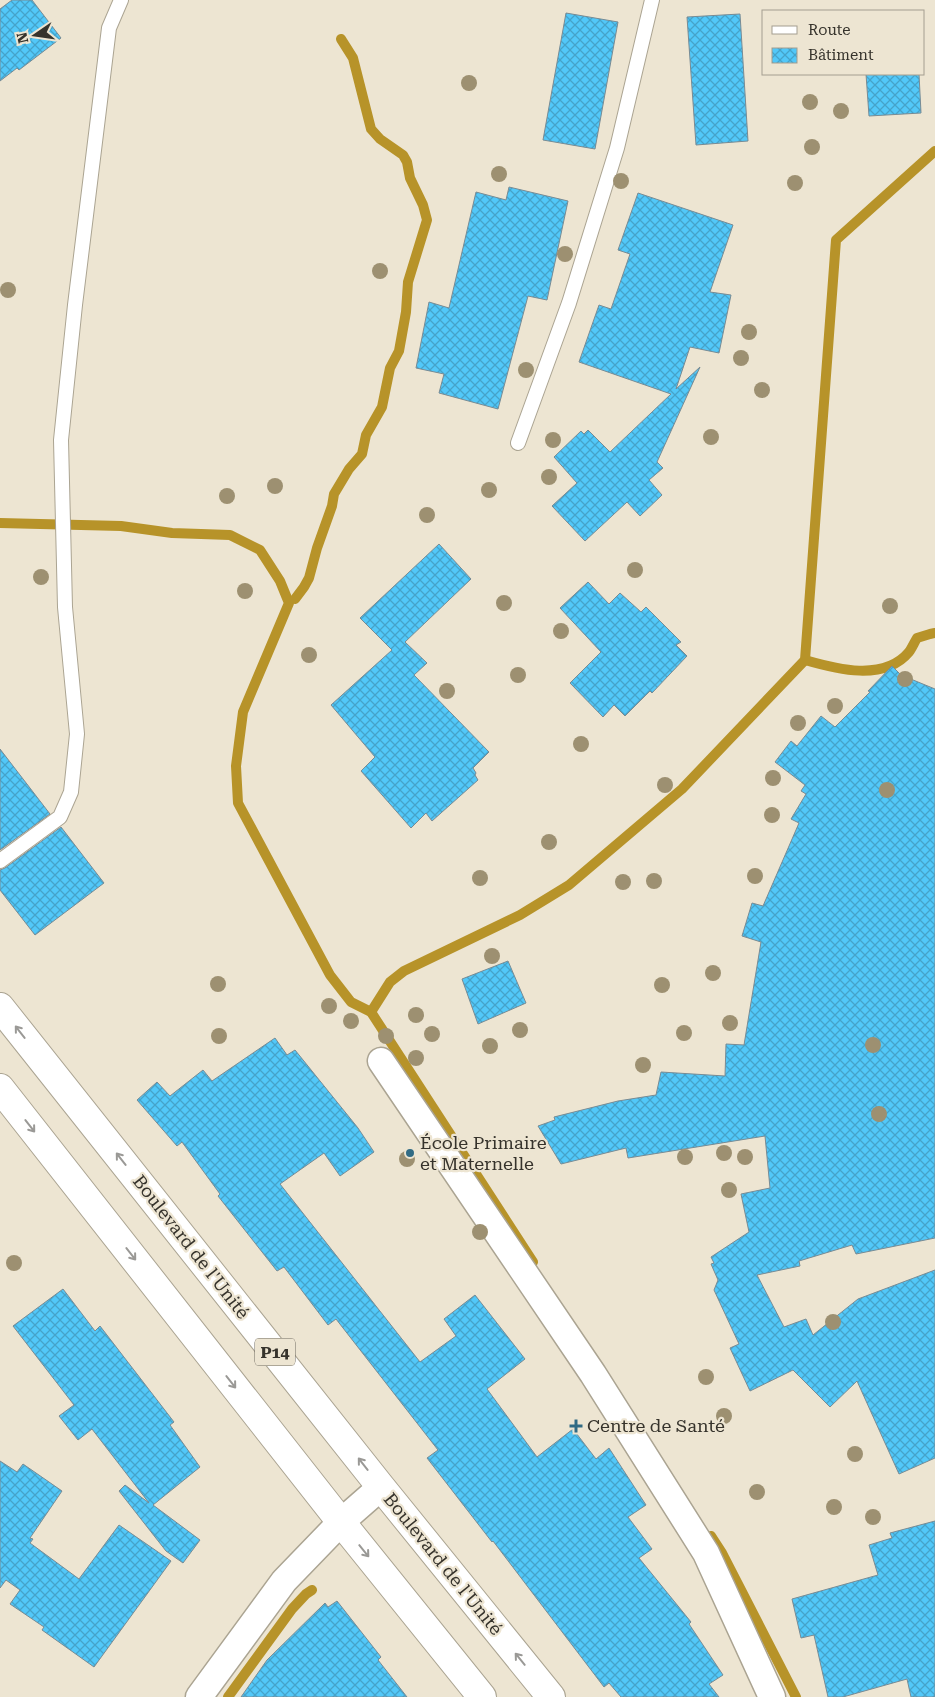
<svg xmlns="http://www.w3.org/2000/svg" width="935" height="1697" font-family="'Roboto Serif',serif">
<defs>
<pattern id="building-cross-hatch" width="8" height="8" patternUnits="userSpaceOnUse" patternTransform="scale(1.25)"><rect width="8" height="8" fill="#52c8f9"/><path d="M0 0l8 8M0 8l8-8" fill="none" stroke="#45a3ca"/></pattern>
</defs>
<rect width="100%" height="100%" fill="#ede5d2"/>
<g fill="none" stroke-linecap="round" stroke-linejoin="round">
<g stroke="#b79329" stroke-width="10">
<path d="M0 523 121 526 172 533 230 535 260 550 280 581 289 603 243 712 236 766 238 803 330 975 351 1002 371 1012 533 1262"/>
<path d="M295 599 304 587 309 578 317 548 332 506 334 494 349 469 362 454 366 435 382 407 390 368 399 351 406 312 408 282 427 220 423 205 410 178 407 162 403 155 380 139 371 129 353 58 341 39"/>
<path d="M805 660C836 669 884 682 909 652 912 648 914 643 917 638L930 634 935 633"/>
<path d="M371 1012 390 982 404 971 520 915 569 885 682 789 805 660 836 240 935 151"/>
<path d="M711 1536 722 1553 796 1697"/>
<path d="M228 1697 292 1609 306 1594 312 1590"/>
</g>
</g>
<g fill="url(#building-cross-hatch)" stroke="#788b94">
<path d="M12 0H32L61 38 19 70 17 68 0 81V9Z"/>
<path d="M566 13 618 22 595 149 543 140Z"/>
<path d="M740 14 748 141 696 145 687 17Z"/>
<path d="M866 74H919L921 113 869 116Z"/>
<path d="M509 187 568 201 547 300 528 296 498 409 439 393 444 374 416 368 429 302 449 308 476 192 506 200Z"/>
<path d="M638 193 733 225 710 292 731 295 719 353 690 347 676 389 700 367 657 462 663 468 649 480 662 495 640 516 627 502 585 541 552 506 577 483 554 457 581 431 584 434 588 430 610 452 671 394 579 362 599 305 611 309 630 254 618 250Z"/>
<path d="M439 544 471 579 405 642 427 663 414 675 489 752 473 768 476 773 475 775 478 780 432 821 426 813 411 828 361 771 375 757 331 705 392 650 360 618Z"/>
<path d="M588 582 609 604 620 593 641 612 646 607 681 642 676 645 687 656 652 693 650 691 625 716 614 705 603 717 570 683 601 652 560 608Z"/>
<path d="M892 666 901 675 935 689V1238L856 1254 852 1245 799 1261 800 1266 757 1275 784 1327 806 1319 813 1335 858 1299 935 1270V1458L899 1474 857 1381 830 1407 793 1370 750 1391 730 1348 739 1344 714 1290 718 1280 711 1264 714 1263 711 1257 749 1232 741 1194 770 1188 765 1136 628 1158 626 1148 561 1164 538 1126 555 1120 554 1117 618 1101 656 1095 661 1072 725 1076 726 1044 744 1045 761 942 742 936 752 903 763 906 799 823 791 819 806 794 801 791 805 785 775 762 791 741 797 746 821 716 835 727 870 692 868 691Z"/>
<path d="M0 749 50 814 0 850Z"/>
<path d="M61 827 104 883 35 935 0 890V870L5 868Z"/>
<path d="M508 961 526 1003 478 1024 462 979Z"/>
<path d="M275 1038 287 1055 295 1050 358 1128 374 1152 340 1176 324 1153 280 1184 420 1362 456 1336 444 1319 475 1295 525 1359 487 1389 537 1457 573 1429 596 1459 609 1448 646 1505 628 1517 652 1549 639 1558 691 1622 689 1624 723 1675 709 1684 719 1697H621L609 1683 604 1687 493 1541 492 1542 427 1458 438 1450 336 1319 328 1325 284 1267 277 1271 218 1196 220 1194 182 1142 177 1146 137 1100 157 1082 170 1096 203 1070 212 1081Z"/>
<path d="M63 1289 95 1331 100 1326 174 1422 170 1425 200 1467 153 1505 200 1540 183 1563 166 1551 119 1491 125 1485 149 1503 92 1429 78 1440 59 1416 74 1405 13 1326Z"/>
<path d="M0 1461 17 1472 23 1464 62 1491 30 1538 33 1539 30 1543 79 1579 119 1525 171 1561 94 1667 42 1630 44 1627 10 1604 20 1590 6 1580 0 1588Z"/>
<path d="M935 1521V1697H911L907 1679 843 1697H828L814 1635 801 1638 792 1599 878 1575 869 1545 892 1538 890 1533Z"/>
<path d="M337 1601 381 1657 378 1660 407 1697H241L267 1660 325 1603 328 1607Z"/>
</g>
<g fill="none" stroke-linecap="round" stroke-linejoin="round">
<g stroke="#aba492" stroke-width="16">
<g id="lane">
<path d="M518 443 569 303 617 148 652 0"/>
<path d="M0 861 60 817 71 792 77 734 65 607 61 440 75 305 109 28 121 0"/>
</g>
</g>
<g stroke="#aba492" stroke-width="29">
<g id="street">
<path d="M381 1061 593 1374 706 1553 772 1697"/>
<path d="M199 1697 284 1581 341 1522 381 1487"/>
</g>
</g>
<g stroke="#aba492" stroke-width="30">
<g id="primary">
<path d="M0 1007 381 1487 551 1697"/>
<path d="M0 1088 341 1522 482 1697"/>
</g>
</g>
<use href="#lane" stroke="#fff" stroke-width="14"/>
<use href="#street" stroke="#fff" stroke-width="26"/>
<use href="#primary" stroke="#fff" stroke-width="28"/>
</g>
<g fill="#9d9071">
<circle cx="469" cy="83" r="8"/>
<circle cx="810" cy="102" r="8"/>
<circle cx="841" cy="111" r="8"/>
<circle cx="812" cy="147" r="8"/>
<circle cx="499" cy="174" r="8"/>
<circle cx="621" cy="181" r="8"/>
<circle cx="795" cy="183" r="8"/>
<circle cx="565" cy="254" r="8"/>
<circle cx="380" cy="271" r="8"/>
<circle cx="8" cy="290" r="8"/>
<circle cx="749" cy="332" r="8"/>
<circle cx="741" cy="358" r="8"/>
<circle cx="526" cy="370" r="8"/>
<circle cx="762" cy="390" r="8"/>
<circle cx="711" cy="437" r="8"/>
<circle cx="553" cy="440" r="8"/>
<circle cx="549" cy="477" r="8"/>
<circle cx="275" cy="486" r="8"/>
<circle cx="489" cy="490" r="8"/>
<circle cx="227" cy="496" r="8"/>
<circle cx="427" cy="515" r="8"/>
<circle cx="635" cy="570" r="8"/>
<circle cx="41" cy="577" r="8"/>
<circle cx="245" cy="591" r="8"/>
<circle cx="504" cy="603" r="8"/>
<circle cx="890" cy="606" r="8"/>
<circle cx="561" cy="631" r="8"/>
<circle cx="309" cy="655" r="8"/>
<circle cx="518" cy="675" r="8"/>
<circle cx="905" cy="679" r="8"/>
<circle cx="447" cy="691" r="8"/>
<circle cx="835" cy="706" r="8"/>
<circle cx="798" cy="723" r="8"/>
<circle cx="581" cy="744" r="8"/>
<circle cx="773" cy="778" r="8"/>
<circle cx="665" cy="785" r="8"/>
<circle cx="887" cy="790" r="8"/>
<circle cx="772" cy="815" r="8"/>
<circle cx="549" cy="842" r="8"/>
<circle cx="755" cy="876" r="8"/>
<circle cx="480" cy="878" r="8"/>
<circle cx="654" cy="881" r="8"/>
<circle cx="623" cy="882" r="8"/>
<circle cx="492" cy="956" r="8"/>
<circle cx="713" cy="973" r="8"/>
<circle cx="218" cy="984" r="8"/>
<circle cx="662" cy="985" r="8"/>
<circle cx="329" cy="1006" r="8"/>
<circle cx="416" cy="1015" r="8"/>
<circle cx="351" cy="1021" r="8"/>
<circle cx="730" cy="1023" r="8"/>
<circle cx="520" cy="1030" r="8"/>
<circle cx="684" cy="1033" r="8"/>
<circle cx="432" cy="1034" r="8"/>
<circle cx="219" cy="1036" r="8"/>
<circle cx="386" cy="1036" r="8"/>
<circle cx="873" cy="1045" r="8"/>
<circle cx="490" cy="1046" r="8"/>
<circle cx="416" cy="1058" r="8"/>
<circle cx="643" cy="1065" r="8"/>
<circle cx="879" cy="1114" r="8"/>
<circle cx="724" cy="1153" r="8"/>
<circle cx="685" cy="1157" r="8"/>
<circle cx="745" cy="1157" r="8"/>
<circle cx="407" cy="1159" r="8"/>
<circle cx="729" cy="1190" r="8"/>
<circle cx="480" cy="1232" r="8"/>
<circle cx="14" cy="1263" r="8"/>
<circle cx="833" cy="1322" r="8"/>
<circle cx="706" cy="1377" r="8"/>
<circle cx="724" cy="1416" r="8"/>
<circle cx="855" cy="1454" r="8"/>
<circle cx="757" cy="1492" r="8"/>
<circle cx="834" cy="1507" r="8"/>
<circle cx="873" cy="1517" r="8"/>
</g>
<defs><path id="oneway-shaft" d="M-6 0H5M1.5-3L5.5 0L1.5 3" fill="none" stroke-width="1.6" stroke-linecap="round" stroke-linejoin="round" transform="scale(1.25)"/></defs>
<g stroke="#9a9996">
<use href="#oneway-shaft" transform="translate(20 1032) rotate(-128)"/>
<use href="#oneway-shaft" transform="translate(30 1126) rotate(52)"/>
<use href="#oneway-shaft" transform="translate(121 1159) rotate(-128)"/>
<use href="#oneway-shaft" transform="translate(131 1254) rotate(52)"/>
<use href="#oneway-shaft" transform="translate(231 1382) rotate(52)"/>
<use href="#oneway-shaft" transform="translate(363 1464) rotate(-128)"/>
<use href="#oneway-shaft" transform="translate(364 1551) rotate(51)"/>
<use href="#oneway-shaft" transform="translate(520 1659) rotate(-129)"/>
</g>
<g fill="#316b84" stroke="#ede5d2" stroke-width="2">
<circle cx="410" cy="1153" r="5"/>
<path d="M573.5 1418.5h5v5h5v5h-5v5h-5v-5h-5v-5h5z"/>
</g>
<g text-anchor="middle" stroke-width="4.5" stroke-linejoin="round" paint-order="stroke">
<rect fill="#ede5d2" stroke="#6d685e" stroke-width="1" x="255" y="1338.5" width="40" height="27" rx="4"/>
<g font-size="16" font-weight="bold" fill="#36332c">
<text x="275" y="1358">P14</text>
</g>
<g font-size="18" fill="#36332c" stroke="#ede5d2" text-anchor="start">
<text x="420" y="1149">École Primaire<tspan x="420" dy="21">et Maternelle</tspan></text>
<text x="587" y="1432">Centre de Santé</text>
</g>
<g font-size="18" fill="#36332c" stroke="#ede5d2">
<text transform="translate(191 1247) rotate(52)" y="6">Boulevard de l'Unité</text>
<text transform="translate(443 1564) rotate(51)" y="6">Boulevard de l'Unité</text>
</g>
</g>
<rect x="762" y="10" width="162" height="65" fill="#ede5d2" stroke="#a49e90"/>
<rect x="772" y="26" width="25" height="8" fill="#ffffff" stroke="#a49e90"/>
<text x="808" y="35" font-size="15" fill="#36332c">Route</text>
<rect x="772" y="48" width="25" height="15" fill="url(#building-cross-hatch)" stroke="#a49e90"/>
<text x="808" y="60" font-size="15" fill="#36332c">Bâtiment</text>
<g transform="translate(35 35) rotate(257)" stroke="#ede5d2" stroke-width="4" paint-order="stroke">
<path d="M0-4L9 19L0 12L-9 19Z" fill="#36332c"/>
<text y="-8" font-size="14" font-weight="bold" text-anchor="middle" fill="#36332c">N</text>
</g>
</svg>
